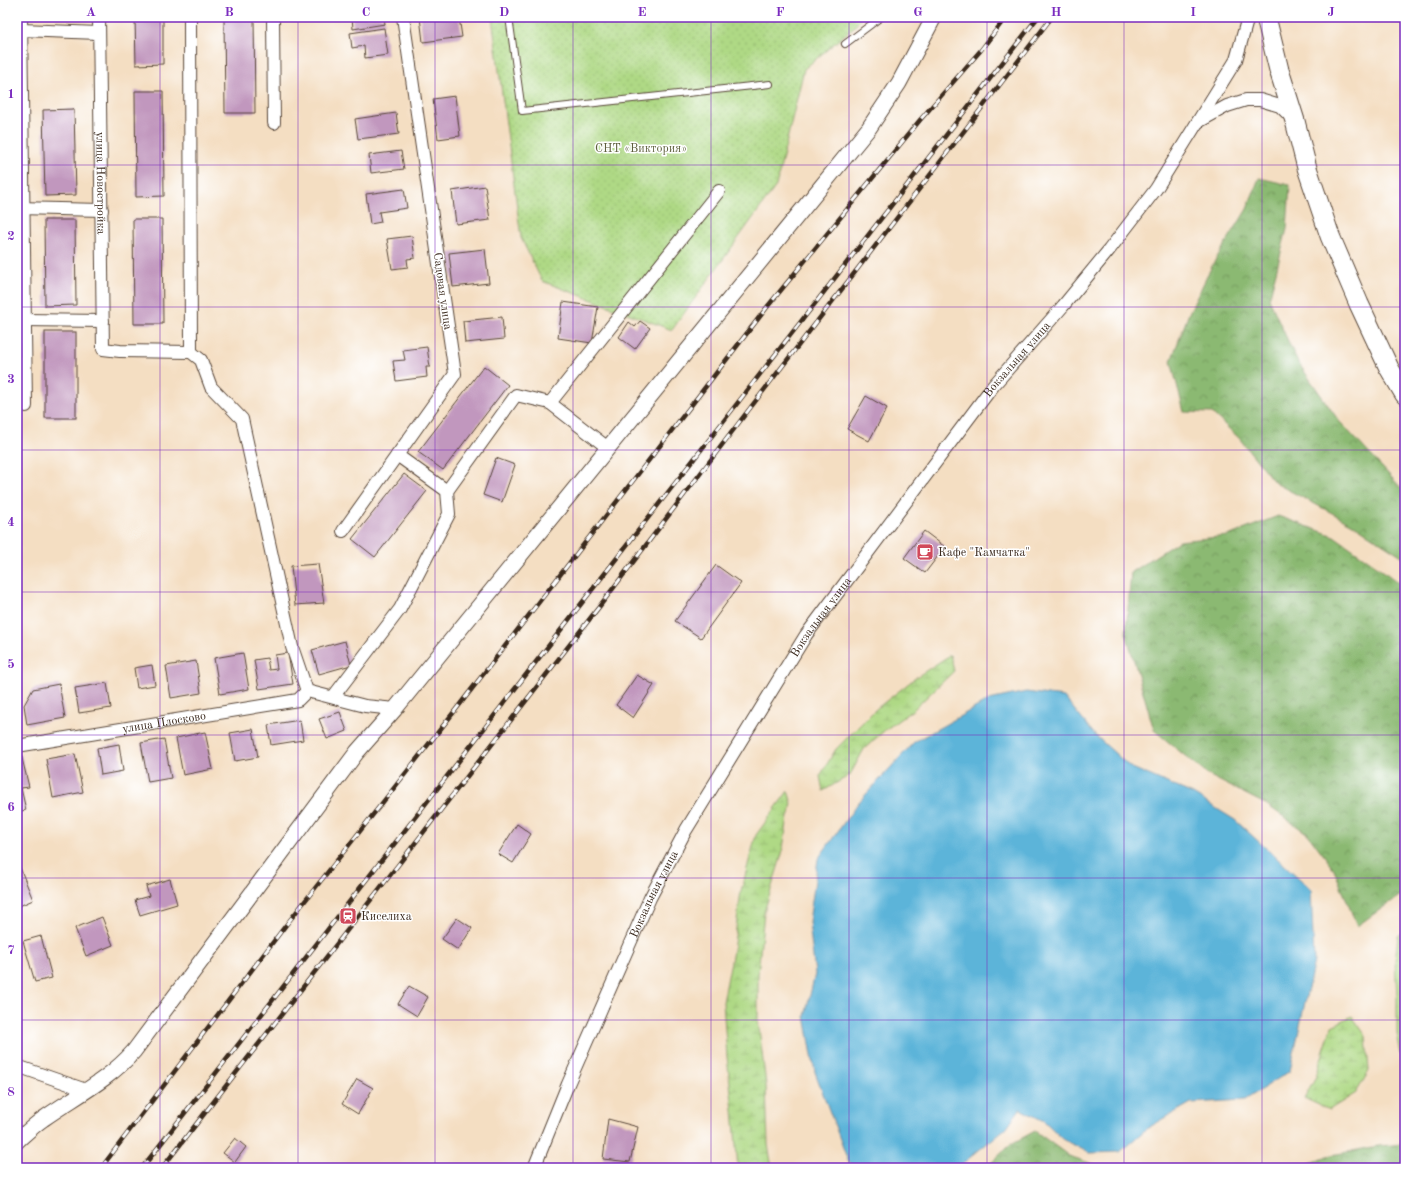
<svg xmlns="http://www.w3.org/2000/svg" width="1422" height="1185" font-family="'Old Standard TT',serif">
<defs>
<pattern id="grass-dots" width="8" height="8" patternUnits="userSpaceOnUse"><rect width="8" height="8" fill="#afd985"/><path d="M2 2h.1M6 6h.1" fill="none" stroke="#97ba72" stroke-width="1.8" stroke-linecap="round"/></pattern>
<pattern id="forest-crowns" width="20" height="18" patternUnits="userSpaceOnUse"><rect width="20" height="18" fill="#8bb972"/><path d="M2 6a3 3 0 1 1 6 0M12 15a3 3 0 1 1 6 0" fill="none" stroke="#73975d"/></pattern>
<pattern id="wetland-marsh" width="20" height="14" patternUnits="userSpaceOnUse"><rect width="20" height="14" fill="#afd985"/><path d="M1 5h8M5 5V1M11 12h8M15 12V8" fill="none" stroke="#97ba72"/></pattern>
</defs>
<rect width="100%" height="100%" fill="#fff"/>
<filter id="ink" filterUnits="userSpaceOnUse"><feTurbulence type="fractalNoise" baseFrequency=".025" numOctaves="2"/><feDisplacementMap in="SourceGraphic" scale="8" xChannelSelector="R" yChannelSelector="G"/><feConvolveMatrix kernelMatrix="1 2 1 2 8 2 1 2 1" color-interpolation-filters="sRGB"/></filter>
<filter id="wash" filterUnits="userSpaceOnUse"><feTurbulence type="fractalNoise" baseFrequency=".012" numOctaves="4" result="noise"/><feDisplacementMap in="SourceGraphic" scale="16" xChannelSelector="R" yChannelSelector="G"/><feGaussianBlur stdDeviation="0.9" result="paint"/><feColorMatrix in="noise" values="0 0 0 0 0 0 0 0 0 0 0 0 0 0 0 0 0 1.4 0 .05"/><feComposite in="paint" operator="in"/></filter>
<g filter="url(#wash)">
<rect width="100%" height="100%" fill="#f4dec2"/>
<path fill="url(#grass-dots)" stroke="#758252" d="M492 17H862L854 27 804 69 776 186 672 330 542 281 521 238Z"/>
<g fill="url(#forest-crowns)" stroke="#637248">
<path d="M1259 178 1290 185 1287 229 1269 299 1297 361 1339 421 1405 492V558L1351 523 1275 483 1239 438 1212 413 1184 412 1171 361 1189 313 1213 264 1247 209Z"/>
<path d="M1278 516 1334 536 1378 567 1405 588V892L1357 926 1334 869 1308 834 1267 805 1208 775 1154 730 1126 633 1131 572 1179 541 1228 536Z"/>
<path d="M1035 1131 1069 1156 1105 1168H986L1011 1144Z"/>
<path d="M1405 1144V1168H1299L1327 1156 1378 1146Z"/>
</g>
<g fill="url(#wetland-marsh)" stroke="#758252">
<path d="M950 655 954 671 914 709 885 730 864 749 850 775 823 791 820 776 836 749 876 709 918 676Z"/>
<path d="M788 791 792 804 788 817 782 854 764 912 758 974V1020L766 1085 768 1145 772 1168H738L733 1110 727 1057 723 1002 733 951 741 891 756 835Z"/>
<path d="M1405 931V1073L1397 1034V997L1395 961 1398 936Z"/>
<path d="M1352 1016 1366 1036 1369 1071 1356 1093 1329 1110 1304 1098 1315 1078 1332 1026Z"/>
</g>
<path fill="#5cb4d9" stroke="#4c6f7c" d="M1026 692 1064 697 1095 735 1130 767 1193 794 1235 820 1311 889 1314 961 1290 1071 1245 1100 1191 1103 1146 1129 1120 1152 1089 1153 1063 1139 1044 1121 1020 1109 1006 1128 957 1168H857L848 1161 815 1072 805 1016 815 974 809 922 818 859 858 803 914 742 989 700Z"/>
<g id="blocks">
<g fill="#c197be">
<path d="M135 17H163V64L136 65Z"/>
<path d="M224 17H254L255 113H225Z"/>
<path d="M352 17H384L385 24 353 29Z"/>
<path d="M420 17H459L462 37 423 42Z"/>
<path d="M384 28 388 55 365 58 364 46 352 48 350 33Z"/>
<path d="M135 91H163L164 196 136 197Z"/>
<path d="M455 96 460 136 438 139 433 99Z"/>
<path d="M74 109 76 195 45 196 43 110Z"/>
<path d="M396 113 399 134 358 139 355 119Z"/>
<path d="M401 151 404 169 371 173 369 155Z"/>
<path d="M485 186 490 220 456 224 452 191Z"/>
<path d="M404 189 407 208 379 212 381 222 370 224 366 194Z"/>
<path d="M133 219H162L163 324H134Z"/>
<path d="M44 220H75L76 305 45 306Z"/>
<path d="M412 236 415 258 407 259 408 267 392 269 387 239Z"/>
<path d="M485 249 489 283 453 287 449 253Z"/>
<path d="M563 302 598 307 592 343 558 338Z"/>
<path d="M502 317 504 339 465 343 463 321Z"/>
<path d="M640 321 650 328 635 349 619 337 629 322 635 327Z"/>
<rect x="45" y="332" width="31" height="86"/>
<path d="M427 347 430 367H426L427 377 396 381 393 361 405 360 403 350Z"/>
<path d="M484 366 508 385 443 470 418 452Z"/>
<path d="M866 396 887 408 869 441 847 429Z"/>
<path d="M496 458 515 465 502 502 483 495Z"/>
<path d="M404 474 427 491 375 557 352 539Z"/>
<path d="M924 531 945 547 925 573 904 558Z"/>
<path d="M318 564 324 603 295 605 291 566Z"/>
<path d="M716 565 741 583 701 638 675 621Z"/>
<path d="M345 641 351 665 319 674 312 650Z"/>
<path d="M243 653 249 689 220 694 214 658Z"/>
<path d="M288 653 293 684 259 689 254 660 267 658 269 670 277 669 275 655Z"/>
<path d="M196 661 201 693 171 698 166 666Z"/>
<path d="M152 665 155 685 137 688 134 668Z"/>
<path d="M637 675 654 685 633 718 616 705Z"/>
<path d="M107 683 111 708 79 713 75 688Z"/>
<path d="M59 684 65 718 27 725 24 705 33 689Z"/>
<path d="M340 712 347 731 327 739 319 719Z"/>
<path d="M300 720 303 740 271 745 268 725Z"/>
<path d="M253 729 258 757 235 761 230 733Z"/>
<path d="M205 732 213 769 183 775 176 738Z"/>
<path d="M164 739 171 778 148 782 141 743Z"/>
<path d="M119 744 123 771 101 775 97 748Z"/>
<path d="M21 754 29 787 21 788 26 810 17 812V755Z"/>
<path d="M75 754 83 792 53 798 46 759Z"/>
<path d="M517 824 531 834 513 863 498 854Z"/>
<path d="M17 860 33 900 17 907Z"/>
<path d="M170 879 177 904 140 915 135 900 149 896 146 886Z"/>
<path d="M102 917 113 945 86 956 75 928Z"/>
<path d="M457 918 472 928 458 950 442 939Z"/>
<path d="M41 936 52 978 35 982 23 941Z"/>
<path d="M409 986 428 997 417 1016 398 1004Z"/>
<path d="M357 1079 373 1088 358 1114 342 1104Z"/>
<path d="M608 1119 638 1127 630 1162 603 1159Z"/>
<path d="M235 1138 246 1147 235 1162 223 1153Z"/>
</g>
</g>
</g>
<g filter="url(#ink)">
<use href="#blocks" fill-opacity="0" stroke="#574537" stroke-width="1"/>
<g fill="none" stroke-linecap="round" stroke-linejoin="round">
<g stroke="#574537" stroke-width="8">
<g id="service">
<path d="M509 17 522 111 770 84"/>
<path d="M845 44 881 17"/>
</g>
</g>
<g stroke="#574537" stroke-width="14">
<g id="minor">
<path d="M21 17 26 406"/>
<path id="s1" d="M99 17 103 349 120 351 191 352 201 360 211 387 242 419 292 647 307 691 365 706 395 709"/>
<path d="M190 17 191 352"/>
<path d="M273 17 274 123"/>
<path d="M21 30 99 33"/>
<path d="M1198 122 1227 106 1246 100H1260L1280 106 1291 117"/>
<path d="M17 208 102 210"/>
<path d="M24 320 103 321"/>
<path d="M550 403 719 191"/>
<path d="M447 491 516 395 550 403 608 448"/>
<path d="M343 531 455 374 403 17"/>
<path d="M333 697 400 609 449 514 447 491 397 455"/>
<path id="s2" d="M17 746 298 700 307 691"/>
<path d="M17 1068 20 1067 86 1090"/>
<path id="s3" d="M534 1168 568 1084 650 898 686 830 806 635 993 386 1063 306 1109 250 1156 189 1236 60 1248 17"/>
</g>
</g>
<g stroke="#574537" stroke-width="17">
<path id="tertiary" d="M17 1141C25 1134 34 1125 43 1119 74 1097 109 1080 134 1051L357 752 395 709 869 128 899 83 934 17"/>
</g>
<g stroke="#574537" stroke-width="21">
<path id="primary" d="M1266 17 1279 70 1295 121 1307 168 1330 236 1359 304 1389 368 1405 395"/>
</g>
<use href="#service" stroke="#fff" stroke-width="6"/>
<use href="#minor" stroke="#fff" stroke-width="12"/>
<use href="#tertiary" stroke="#fff" stroke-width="15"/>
<use href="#primary" stroke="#fff" stroke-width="19"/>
<g stroke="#3b2a1e" stroke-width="4.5">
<g id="rail">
<path d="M101 1168 286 925 461 703 768 306 920 120 981 50 1006 17"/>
<path d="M142 1168 1038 17"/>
<path d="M162 1168 599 607 744 416 1052 17"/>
</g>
</g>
<use href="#rail" stroke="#fff" stroke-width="3" stroke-dasharray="9" stroke-linecap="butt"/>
</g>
</g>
<path fill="none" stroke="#7b2cbf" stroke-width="1" stroke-opacity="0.55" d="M160 17V1168M298 17V1168M435 17V1168M573 17V1168M711 17V1168M849 17V1168M987 17V1168M1124 17V1168M1262 17V1168M17 165H1405M17 307H1405M17 450H1405M17 592H1405M17 735H1405M17 878H1405M17 1020H1405"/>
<defs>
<g id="cafe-square" transform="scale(0.9)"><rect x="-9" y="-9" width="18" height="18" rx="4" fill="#d1495b" stroke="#fff"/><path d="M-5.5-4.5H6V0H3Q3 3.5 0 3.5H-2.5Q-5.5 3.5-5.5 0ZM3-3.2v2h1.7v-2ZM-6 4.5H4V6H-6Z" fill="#fff"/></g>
<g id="station-square" transform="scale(0.9)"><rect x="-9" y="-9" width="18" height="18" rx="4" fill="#d1495b" stroke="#fff"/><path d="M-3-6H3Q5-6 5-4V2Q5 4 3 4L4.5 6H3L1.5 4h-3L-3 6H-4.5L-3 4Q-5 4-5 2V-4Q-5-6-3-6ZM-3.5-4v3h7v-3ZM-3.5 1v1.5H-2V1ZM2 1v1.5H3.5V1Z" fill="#fff"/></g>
</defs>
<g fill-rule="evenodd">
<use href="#cafe-square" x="925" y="552"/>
<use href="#station-square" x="348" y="916"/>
</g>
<g text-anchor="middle" stroke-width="3" stroke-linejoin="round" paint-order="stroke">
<g font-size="12" fill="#5e5f3d" stroke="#fff">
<text x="641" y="152">СНТ «Виктория»</text>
</g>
<g font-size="12" fill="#3b2a1e" stroke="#fff">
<text dy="4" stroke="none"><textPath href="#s1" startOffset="166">улица Новостройка</textPath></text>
<text transform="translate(443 291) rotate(82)" y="4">Садовая улица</text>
<text dy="4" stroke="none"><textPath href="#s3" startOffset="947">Вокзальная улица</textPath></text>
<text dy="4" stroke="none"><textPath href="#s3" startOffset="623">Вокзальная улица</textPath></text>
<text dy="4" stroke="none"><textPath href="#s2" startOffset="149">улица Плосково</textPath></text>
<text dy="4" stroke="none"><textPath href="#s3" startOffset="299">Вокзальная улица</textPath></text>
</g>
<g font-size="12" fill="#3b2a1e" stroke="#fff" text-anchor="start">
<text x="938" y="556">Кафе "Камчатка"</text>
<text x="361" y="920">Киселиха</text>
</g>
</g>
<rect width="1422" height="1185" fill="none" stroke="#fff" stroke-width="44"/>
<rect x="22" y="22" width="1378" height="1141" fill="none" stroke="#7b2cbf" stroke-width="1.5"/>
<g font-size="13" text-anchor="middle" font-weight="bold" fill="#7b2cbf">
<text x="91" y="16">A</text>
<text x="229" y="16">B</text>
<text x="366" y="16">C</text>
<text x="504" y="16">D</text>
<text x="642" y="16">E</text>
<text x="780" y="16">F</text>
<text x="918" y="16">G</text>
<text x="1056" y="16">H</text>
<text x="1193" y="16">I</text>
<text x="1331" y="16">J</text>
<text x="11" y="98">1</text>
<text x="11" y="240">2</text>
<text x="11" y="383">3</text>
<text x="11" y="526">4</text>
<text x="11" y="668">5</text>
<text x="11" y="811">6</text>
<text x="11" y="954">7</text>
<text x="11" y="1096">8</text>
</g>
</svg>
